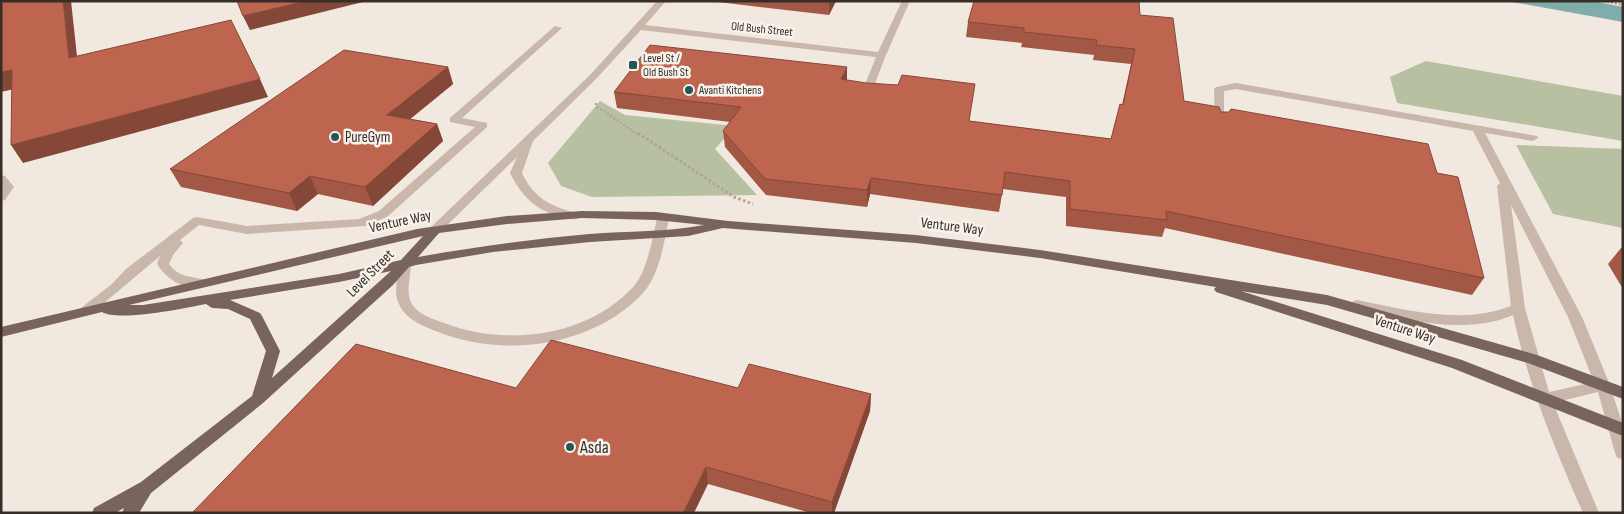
<svg xmlns="http://www.w3.org/2000/svg" width="1624" height="514" font-family="'Sofia Sans Condensed',sans-serif">
<rect width="100%" height="100%" fill="#f1e8df"/>
<g fill="#b7c0a0">
<path d="M1426 61 1623 96V141L1397 103 1390 77Z"/>
<path d="M600 101 625 115 735 126 715 149 757 195 592 197 561 186 548 163Z"/>
<path d="M1516 145 1623 149V228L1553 214Z"/>
</g>
<path fill="#80adac" d="M1507 1H1592L1623 7V22Z"/>
<g fill="none" stroke-linecap="round" stroke-linejoin="round">
<g stroke="#b5a196" stroke-width="2.5" stroke-dasharray="2 2" stroke-linecap="butt">
<path d="M1603 1 1623 5"/>
<path d="M596 103V106L639 135"/>
</g>
<path stroke="#b5a196" stroke-width="3" stroke-dasharray="2.5 2.5" stroke-linecap="butt" d="M638 133 734 197 753 204"/>
<g fill="#c9b7ab" fill-rule="evenodd">
<path d="M657 1H666L645 25 878 52 901 3 902 1 909 3 886 55 871 94 866 97 861 94 876 57 641 30 596 79 533 141 522 173C534 198 551 207 577 213L579 216 577 219C571 220 564 218 558 216 534 209 521 195 510 173L517 157 439 233H431L429 230 431 227 590 75Z"/>
<path d="M555 26 562 28 462 118 487 123V127L387 217 365 226 247 234 199 225 180 240 183 243 173 255 169 264C179 278 191 276 206 280L207 283 206 286C186 292 167 280 157 264L160 256 91 314H81L79 311 81 308 112 284 126 269 193 218 197 217 247 226 359 219 379 211 475 127 450 122V118Z"/>
<path d="M1236 83 1537 136 1538 138 1533 141 1485 133 1582 317 1610 385 1623 426V459L1617 458 1615 453 1598 392 1553 403 1599 513H1583C1555 449 1528 384 1513 315 1464 336 1406 319 1357 310L1352 308 1350 305 1352 302 1357 300C1406 310 1463 325 1511 306L1497 186 1500 183 1473 131 1236 89 1224 91V124L1223 126H1215L1214 89 1216 87ZM1511 205 1568 317 1594 382 1549 392 1525 308Z"/>
<path d="M1 175 5 176 14 187 5 200 1 201Z"/>
<path d="M663 214 669 218C664 242 660 274 643 293 593 347 504 358 438 332 423 326 406 320 399 304 393 292 398 276 399 263L405 259 411 263C411 275 405 293 412 304 418 315 434 319 444 323 506 347 588 337 634 286 647 271 653 237 657 218Z"/>
</g>
<path fill="#78645c" fill-rule="evenodd" d="M582 211 656 212 728 221 916 235 1040 250 1327 295 1537 355 1623 387V399L1528 363 1327 305 1241 291 1462 360 1623 423V436L1452 368 1216 292 1214 289 1216 287 1040 258 916 243 723 228 688 236 590 242 493 252 416 265 409 267 393 285 263 403 151 493 139 513H122L124 508 115 513H92L94 508 141 482 252 396 266 351 250 319 228 309 212 308 206 304C186 308 118 322 102 312L1 337V327L417 229 507 216ZM582 218 656 220 704 225C667 232 628 231 589 234 532 239 475 247 418 257L439 233 507 224ZM423 236 401 260 339 274 143 305H129ZM391 271 272 378 280 351 262 316 260 313 230 300 339 282Z"/>
</g>
<g fill="#a35745">
<path d="M717 1H836L829 15 718 2Z"/>
<path d="M1140 15 1184 101 1221 112 1437 173 1484 278 1472 295 1165 228 1162 237 1066 226V197L1003 189 999 212 870 194 867 207 766 195 725 147 723 131 730 122 617 108 614 92 847 80 970 121 1111 139 1122 105 1131 64 1093 60 1094 55 1021 47 1022 43 966 37 968 22Z"/>
<path d="M448 67 453 84 410 119 437 124 443 141 373 206 318 194 297 211 181 187 170 169Z"/>
<path d="M1621 248H1623V289L1608 264Z"/>
<path d="M516 388H738L871 394 870 411 834 513H811L708 484Z"/>
</g>
<g fill="#854738">
<path d="M63 1H71L79 75 69 58Z"/>
<path d="M306 1H367L250 30 243 16Z"/>
<path d="M829 1H836L829 15Z"/>
<path d="M448 67 453 84 393 133 387 115Z"/>
<path d="M847 67V82L841 79Z"/>
<path d="M12 70 23 87 1 92V72Z"/>
<path d="M260 79 268 97 23 163 11 145Z"/>
<path d="M437 124 443 141 373 206 365 187Z"/>
<path d="M310 176 318 194 297 211 289 193Z"/>
<path d="M871 178 870 194 867 207V190Z"/>
<path d="M871 394 870 411 834 513H832V502Z"/>
<path d="M706 467 708 484 694 513H683Z"/>
</g>
<g fill="#be6550" stroke="#854738">
<path d="M1 1H63L69 58 231 20 260 79 11 145 12 70 1 72Z"/>
<path d="M237 1H306L243 16Z"/>
<path d="M974 1H1139L1140 15 1173 18 1184 101 1219 107 1221 112H1229L1231 109 1428 144 1437 173 1458 177 1484 278 1166 211 1167 220 1070 209V181L1005 172 1002 195 871 178 867 190 765 179 723 131 741 107 614 92 650 45 847 67 841 79 866 83 898 85 902 75 975 84 969 121 1111 139 1120 104 1123 105 1135 49 1096 45 1097 40 1024 32V28L968 22Z"/>
<path d="M344 50 448 67 387 115 437 124 365 187 310 176 289 193 170 169Z"/>
<path d="M551 340 738 388 749 364 871 394 832 502 706 467 683 513H192L356 344 516 388Z"/>
</g>
<g fill="#225657" stroke="#f9f2eb" stroke-width="2">
<rect x="628" y="60" width="10" height="10" rx="2.5"/>
<circle cx="689" cy="90" r="5"/>
<circle cx="335" cy="137" r="5"/>
<circle cx="570" cy="447" r="5"/>
</g>
<g text-anchor="middle" stroke-width="5" stroke-linejoin="round" paint-order="stroke">
<g font-size="12" fill="#372e2a" stroke="#f9f2eb">
<text transform="translate(762 29) rotate(6)" y="4">Old Bush Street</text>
</g>
<g font-size="12" fill="#372e2a" stroke="#f9f2eb" text-anchor="start">
<text x="643" y="62">Level St /<tspan x="643" dy="14">Old Bush St</tspan></text>
<text x="699" y="94">Avanti Kitchens</text>
</g>
<g font-size="15" fill="#372e2a" stroke="#f9f2eb" text-anchor="start">
<text x="345" y="142">PureGym</text>
</g>
<g font-size="15" fill="#372e2a" stroke="#f9f2eb">
<text transform="translate(400 221) rotate(-12)" y="5">Venture Way</text>
<text transform="translate(952 226) rotate(7)" y="5">Venture Way</text>
<text transform="translate(370 273) rotate(-45)" y="5">Level Street</text>
<text transform="translate(1405 329) rotate(18)" y="5">Venture Way</text>
</g>
<g font-size="18" fill="#372e2a" stroke="#f9f2eb" text-anchor="start">
<text x="580" y="453">Asda</text>
</g>
</g>
<rect width="1624" height="514" fill="none" stroke="#372e2a" stroke-width="5"/>
</svg>
